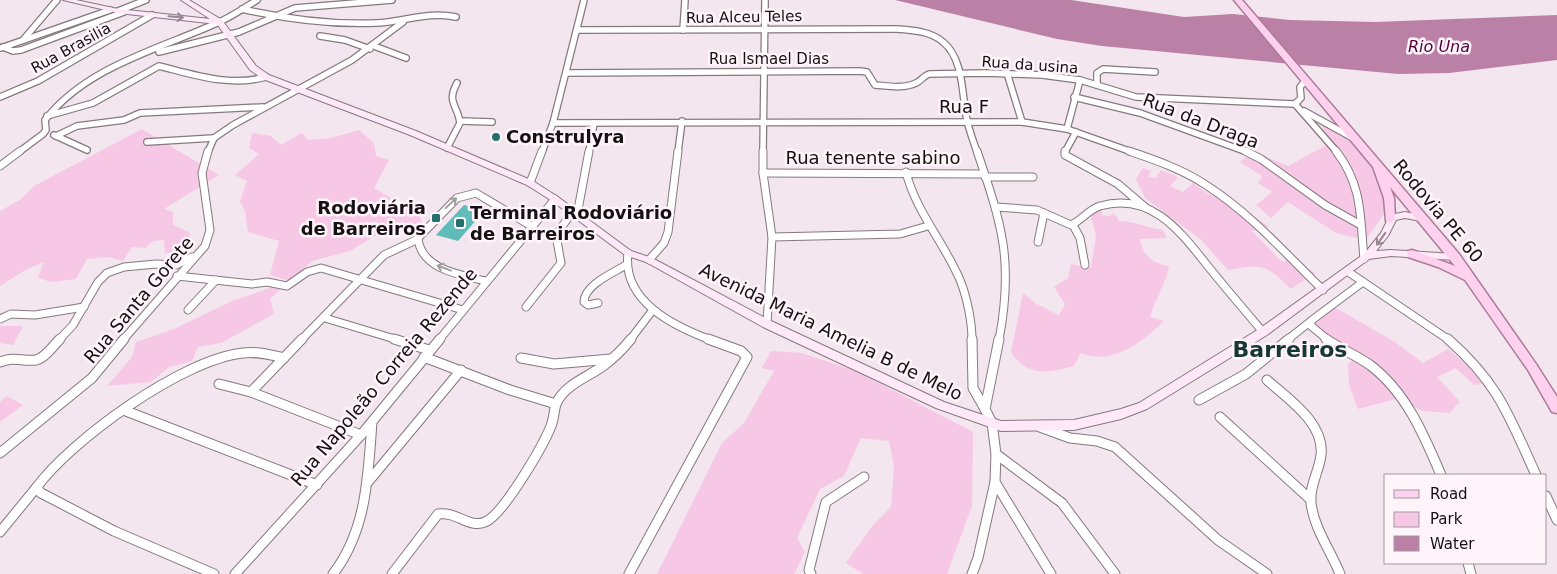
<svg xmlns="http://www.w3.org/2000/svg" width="1557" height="574" font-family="'DejaVu Sans',sans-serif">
<rect width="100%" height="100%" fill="#f3e6ee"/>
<g fill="#f7c8e5">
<path d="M1318 114 1340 128 1372 164 1386 203 1385 212 1366 240 1336 233 1288 202 1271 218 1256 205 1272 192 1258 183 1262 176 1240 162 1253 151 1288 166 1332 142 1324 132Z"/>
<path d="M142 129 219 175 164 209 173 212V225L189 232 191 242 177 252 165 253 164 240 153 241 145 248 132 247 123 261 108 257 87 259 76 279 50 282 38 277 44 262 27 269 0 286V211L20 200 34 186Z"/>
<path d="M359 130 374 143 376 156 389 160 374 188 391 198 381 207 399 206 418 210 422 224 401 227 396 223 350 251 312 261 270 299 274 314 221 343 198 347 192 361 169 367 151 382 107 386 132 357 136 342 174 329 232 301 290 281 270 275 279 241 248 232 245 211 240 201 247 181 235 175 259 154 249 148 252 133 271 136 281 145 302 133 308 140 331 138Z"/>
<path d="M1143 168 1151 171 1148 177 1156 178 1161 170 1178 177 1170 186 1183 192 1193 183 1207 193 1244 209 1269 227 1252 231 1282 262 1290 259 1315 273 1291 289C1266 264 1262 264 1228 270L1200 239 1145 198 1136 179Z"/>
<path d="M1102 207V215L1109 216 1114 213 1119 221C1134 221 1147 228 1163 230L1167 238 1140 239C1143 256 1152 263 1169 266 1166 283 1155 300 1150 317L1164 321C1142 342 1113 366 1081 353L1074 366C1049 373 1027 377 1011 352L1023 293 1035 303 1059 315 1065 304 1054 287 1068 278 1071 264 1091 268 1096 236 1091 217 1094 211Z"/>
<path d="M1334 307 1395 342 1423 363 1448 349 1488 383 1474 385 1456 368 1437 377 1460 402 1449 413 1422 411 1400 398 1358 409 1349 385 1348 364 1357 356 1313 324Z"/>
<path d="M0 326H23L13 345 0 343Z"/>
<path d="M771 351 802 353 856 371 973 432 972 506 947 574H863L846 563 872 526 891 507 894 466 889 441 861 438 844 476 820 489 797 538 805 552 794 574H657L722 443 744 423 774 371 762 368Z"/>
<path d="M7 396 23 405 0 422V402Z"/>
</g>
<path fill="#bb80a6" d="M895 0H1071L1184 17 1233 14 1290 20 1375 22 1557 15V60L1449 73 1398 74 1102 46 1057 39Z"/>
<path fill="#60bcb8" d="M464 205 485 210 458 241 436 235Z"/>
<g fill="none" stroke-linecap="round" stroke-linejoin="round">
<g stroke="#857980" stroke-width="8">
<g id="street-far2">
<path d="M242 9C286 19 330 25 376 23 402 22 430 11 456 17"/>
<path d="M118 11 146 0"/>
<path d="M577 30 895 29C911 30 931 31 943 42 963 58 962 92 966 115 968 128 973 140 977 152"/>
<path d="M683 30 685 0"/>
<path d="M320 36 345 40 370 49"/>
<path d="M23 40 57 0"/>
<path d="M374 46 406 58"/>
<path d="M3 47 13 51 21 50 124 12"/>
<path d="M1 48 110 10"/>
<path d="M159 52 239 32 295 8 392 0"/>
<path d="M567 73 860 71 867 72 875 85C888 86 904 89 916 83 921 81 923 76 929 74L986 73 1042 75 1080 80 1136 97 1295 104"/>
<path d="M1007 73 1022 122"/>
<path d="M1097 85V73L1103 69 1155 72"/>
<path d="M0 97 38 81 152 15"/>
<path d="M1074 97 1140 113 1247 152"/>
<path d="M1295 104 1337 152"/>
<path d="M1295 104 1301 98 1300 87 1306 80"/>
<path d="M1304 111 1353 138"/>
<path d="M47 116 93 103 159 66C195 75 229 87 266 77"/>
<path d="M460 121 492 122"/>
<path d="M553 123 1022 122 1067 129 1132 152"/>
<path d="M1067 129 1080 80"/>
<path d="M54 135 87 150"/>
<path d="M56 136 77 126 124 120 140 113 263 107"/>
<path d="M147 142 214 138"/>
<path d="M447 148 460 123C458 105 446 103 457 83"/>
<path d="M19 152 43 134 46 130 45 120C86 67 159 49 217 23 231 17 244 8 257 0"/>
<path d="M208 152 214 138 233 125 352 60 403 22"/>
<path d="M542 152 553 123 584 0"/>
<path d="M589 152 594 123"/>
<path d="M678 152 682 121"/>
<path d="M763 152 765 0"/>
<path d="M1065 152 1076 132"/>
</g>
</g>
<g stroke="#857980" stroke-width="9">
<g id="street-far1">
<path d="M763 151V173L772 237 767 324"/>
<path d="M977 151C1002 225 1014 261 999 340"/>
<path d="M1065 151V155L1118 184 1146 208"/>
<path d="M1129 151C1155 160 1182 169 1206 185 1250 213 1286 254 1323 290"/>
<path d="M1245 151 1261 159 1325 205 1359 224"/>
<path d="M1336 151C1363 186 1360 217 1364 259"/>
<path d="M0 166 20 151"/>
<path d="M906 172C916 212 944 242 960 280 967 297 972 322 972 340"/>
<path d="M763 173 983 174"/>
<path d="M985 177H1033"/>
<path d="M530 183 542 151"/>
<path d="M996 207 1037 210 1071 225C1082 220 1088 210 1100 206 1153 191 1182 234 1211 270 1228 291 1246 312 1263 332"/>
<path d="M577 215 589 151"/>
<path d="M1073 225 1080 238 1085 265"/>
<path d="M772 237 900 234 928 226"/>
<path d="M418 239C422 270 461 275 486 281"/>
<path d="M1038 242 1044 213"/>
<path d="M628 253C622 301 673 326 711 340"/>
<path d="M649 260 664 243 668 232 678 151"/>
<path d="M1347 271 1449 340"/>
<path d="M177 276 252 284 267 282 287 286 307 272 321 268 463 310"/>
<path d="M598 303 588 305 584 302C584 285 613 273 626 265"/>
<path d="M526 307 561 263 556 235 573 211"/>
<path d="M188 310 216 280"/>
<path d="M325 318 398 340"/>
<path d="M0 319 11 314 35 315 84 307"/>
<path d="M59 340 73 325 98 282 107 273 124 267 156 264 176 265 192 257"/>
<path d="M123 340 205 246 210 230 202 173 208 151"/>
<path d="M301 340 384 255 416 240 457 198 476 193 533 227"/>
<path d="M439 340 555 199"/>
<path d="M630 340 652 311"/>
<path d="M1287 340 1311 321"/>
<path d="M1328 340 1310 325 1312 320 1363 282"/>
</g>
</g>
<g stroke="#857980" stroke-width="11">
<g id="street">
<path d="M394 339 429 350"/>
<path d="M972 339 973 388 985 409"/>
<path d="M999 339 985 409 992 423 996 454 995 482 1051 574"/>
<path d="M1326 339C1340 349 1356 355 1370 365 1406 392 1424 435 1441 475"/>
<path d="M1448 339C1499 384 1509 416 1536 475"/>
<path d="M424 357 510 390 556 404"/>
<path d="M521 358 554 364 611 359"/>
<path d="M0 362C16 356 22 362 36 360 45 358 53 346 60 339"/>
<path d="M1267 380C1287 398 1325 423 1321 455 1319 472 1309 486 1311 503 1314 529 1331 551 1340 574"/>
<path d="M219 384 251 392 361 435"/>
<path d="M251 392 302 339"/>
<path d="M1199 400 1246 374 1289 339"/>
<path d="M126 411 317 485"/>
<path d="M1220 417 1311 500"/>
<path d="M1040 427 1070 438 1097 441 1115 447 1218 540 1267 574"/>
<path d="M0 453 92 378 124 339"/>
<path d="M996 454 1062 503 1115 574"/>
<path d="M368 482 461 370"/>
<path d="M1546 496 1557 520"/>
<path d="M0 532 36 488"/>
<path d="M1468 563 1471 574"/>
<path d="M214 574 114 531 41 493 36 488C71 440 183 359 243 353 257 351 271 355 284 358"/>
<path d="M235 574 361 435 440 339"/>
<path d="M333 574C367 530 368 475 372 422"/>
<path d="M392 574 438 514C457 511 469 529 485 522 503 515 543 446 551 426 554 419 554 410 556 404 564 385 588 377 603 366 614 358 623 349 631 339"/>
<path d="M629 574 747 357 741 351 708 339"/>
<path d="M811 574 809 570 826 502 864 477"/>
<path d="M972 574 978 558 995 482"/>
</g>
</g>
<g stroke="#857980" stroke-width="2">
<path id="secondary" d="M63 0H76L118 9 210 19 181 0H189L222 20 256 66 269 75 416 131 533 181 558 197 631 251 652 258 771 321 944 402 1001 421 1074 420 1121 409 1139 403 1259 329 1364 254 1381 233 1390 215 1405 212 1424 216 1426 218 1421 221 1405 218 1396 220 1388 236 1376 251 1391 250 1455 254 1460 257 1455 260 1391 256 1369 259 1267 335 1147 409 1121 419 1074 430 1001 431 936 408 763 327 646 262 625 255 552 201 527 185 410 135 263 79 250 70 217 24 118 13Z"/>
</g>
<g stroke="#ac7b9a" stroke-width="3">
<path id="primary" d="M1234 0H1242L1459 254 1536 364 1557 397V413L1552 412 1528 370 1465 280 1438 267 1408 257 1407 254 1408 251 1412 250 1455 266 1390 187 1394 198 1395 219 1390 223 1386 221 1384 198 1373 167Z"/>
</g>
<use href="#street-far2" stroke="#fff" stroke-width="5.5"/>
<use href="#street-far1" stroke="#fff" stroke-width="7"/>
<use href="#street" stroke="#fff" stroke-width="9"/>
<use href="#secondary" fill="#ffe8f7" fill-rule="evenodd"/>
<use href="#primary" fill="#fed2ee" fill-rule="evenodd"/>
</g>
<defs><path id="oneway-shaft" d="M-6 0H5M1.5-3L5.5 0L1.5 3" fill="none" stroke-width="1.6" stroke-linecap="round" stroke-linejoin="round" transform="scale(1.25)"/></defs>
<g stroke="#968790">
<use href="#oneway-shaft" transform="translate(176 17) rotate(5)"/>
<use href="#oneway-shaft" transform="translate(1381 239) rotate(125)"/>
</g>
<g stroke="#a1a0a1">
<use href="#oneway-shaft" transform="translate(451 203) rotate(-43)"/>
<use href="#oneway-shaft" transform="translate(444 268) rotate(-159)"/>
</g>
<g fill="#25706d" stroke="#fff4fa" stroke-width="2">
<circle cx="496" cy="137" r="5"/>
<rect x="431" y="213" width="10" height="10" rx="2.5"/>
<rect x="455" y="218" width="10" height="10" rx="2.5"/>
</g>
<g text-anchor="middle" stroke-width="5" stroke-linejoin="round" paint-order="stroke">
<g font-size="15" fill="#151113" stroke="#fff4fa">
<text transform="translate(744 17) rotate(-1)" y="5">Rua Alceu Teles</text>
<text transform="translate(71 48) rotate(-29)" y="5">Rua Brasilia</text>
<text x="769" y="64">Rua Ismael Dias</text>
<text transform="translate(1030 65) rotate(4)" y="5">Rua da usina</text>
</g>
<g font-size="16" font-style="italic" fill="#4d033b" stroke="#fff4fa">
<text x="1439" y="52">Rio Una</text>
</g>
<g font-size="18" fill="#151113" stroke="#fff4fa">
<text x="964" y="113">Rua F</text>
<text transform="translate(1201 121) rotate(21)" y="6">Rua da Draga</text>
<text x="873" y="164">Rua tenente sabino</text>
<text transform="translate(1438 211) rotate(50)" y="6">Rodovia PE 60</text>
<text transform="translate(139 300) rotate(-50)" y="6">Rua Santa Gorete</text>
<text transform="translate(831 332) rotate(26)" y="6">Avenida Maria Amelia B de Melo</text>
<text transform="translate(384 377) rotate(-50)" y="6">Rua Napoleão Correia Rezende</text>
</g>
<g font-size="18" font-weight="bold" fill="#151113" stroke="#fff4fa" text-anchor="start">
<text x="506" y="143">Construlyra</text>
<text x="426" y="214" text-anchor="end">Rodoviária<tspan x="426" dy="21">de Barreiros</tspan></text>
<text x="470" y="219">Terminal Rodoviário<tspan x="470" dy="21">de Barreiros</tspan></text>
</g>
<g font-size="22" font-weight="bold" fill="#153836" stroke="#fff4fa">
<text x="1290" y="357">Barreiros</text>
</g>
</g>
<rect x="1384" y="474" width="162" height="90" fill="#fff4fa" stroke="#a1999e"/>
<rect x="1394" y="490" width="25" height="8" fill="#fed2ee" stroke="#a1999e"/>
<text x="1430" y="499" font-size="15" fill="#151113">Road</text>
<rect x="1394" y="512" width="25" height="15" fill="#f7c8e5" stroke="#a1999e"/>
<text x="1430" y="524" font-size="15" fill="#151113">Park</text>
<rect x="1394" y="536" width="25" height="15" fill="#bb80a6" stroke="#a1999e"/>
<text x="1430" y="549" font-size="15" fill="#151113">Water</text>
</svg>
